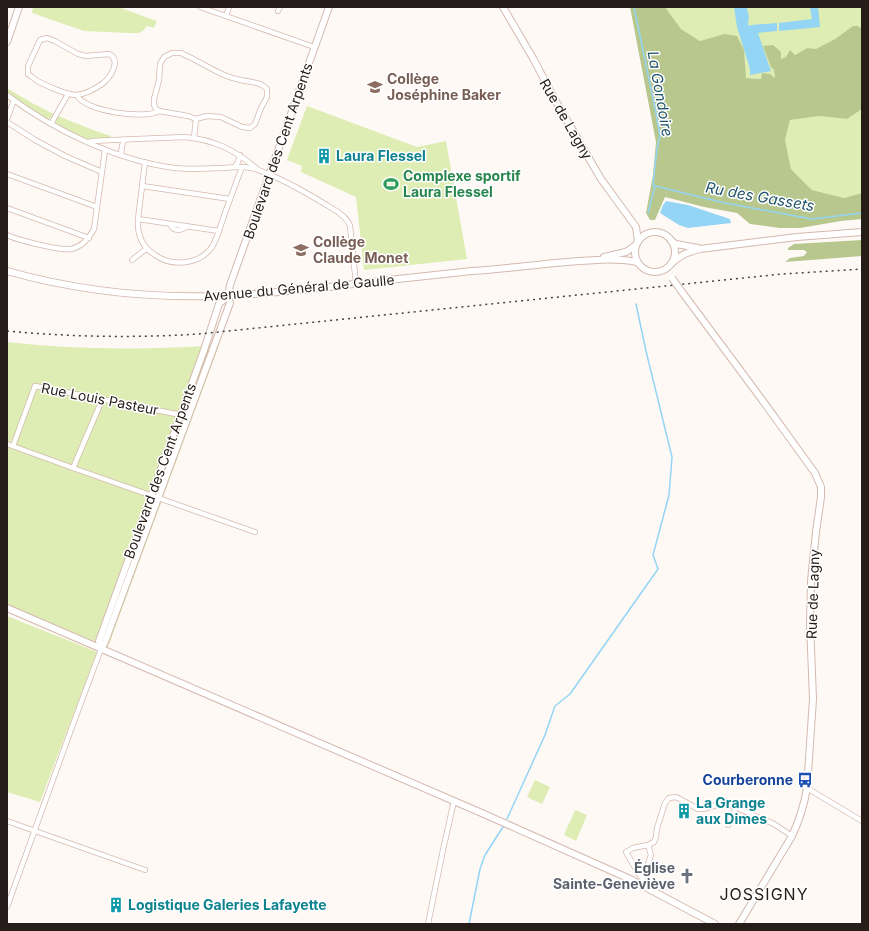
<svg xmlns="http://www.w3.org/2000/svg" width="869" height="931" font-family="Inter,sans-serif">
<rect width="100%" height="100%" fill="#fff9f6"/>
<g fill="#ddedb3">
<path d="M33 7H118L157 21 154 28 147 26 143 31 138 33H127L84 31 32 13Z"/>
<path d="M665 7H862V29L858 26H853L835 39 816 50 807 48 795 55 781 59 774 70 775 79 762 73 761 79 745 78 744 50 724 34 700 41 681 29Z"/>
<path d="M7 88 32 103 54 114 52 118 47 119 21 103 7 92Z"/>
<path d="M307 106 417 147 446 141 467 259 364 270 356 197 301 172 302 166 287 160Z"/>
<path d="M862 109V193L844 198 812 190 791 169 785 140 790 120 820 116 847 119Z"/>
<path d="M58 116 93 130 111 136V138L88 140 56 124V119Z"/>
<path d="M7 342C78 350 149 350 219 345L108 647 7 605Z"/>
<path d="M7 616 97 652 40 802 7 792Z"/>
<path d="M535 780 550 787 542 804 527 797Z"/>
<path d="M575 810 587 815 576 841 564 835Z"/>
</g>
<g fill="#b7c78d">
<path d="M630 7H665L681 29 700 41 724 34 737 36 744 50 746 78 761 79 762 73 770 74 775 78 774 70 771 67 763 46 773 45 781 52V59L786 57 790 50 795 55 807 48 816 49 835 39 853 26H858L862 29V109L847 119 820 116 790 120 785 140 791 169 812 190 844 198 862 193V219L841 221 800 228H780L750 224 737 213 704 207 665 197 655 220H650L646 213 653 175 656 142Z"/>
<path d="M862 240V256L785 262 790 258 804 256 807 252 804 250H788V248L794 244Z"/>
</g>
<g fill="#94d4f4">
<path d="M734 7H747L748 14 749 15 748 25 749 26 751 25 777 23V31L758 33 771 71 750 75V69L737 27Z"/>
<path d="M810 7H818L820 27 779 31V23L812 19Z"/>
<path d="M666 201 688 205 730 219 731 223 688 228 679 225 660 213 663 205Z"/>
</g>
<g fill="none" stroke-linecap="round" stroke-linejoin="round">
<g stroke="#94d4f4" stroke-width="1.5">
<path d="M634 7 656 113 660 136 657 148 653 185 655 186 648 213"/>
<path d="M655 186 725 203 812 219 862 213"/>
<path d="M507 819 545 735 555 706 570 694 658 569 653 555 669 495 672 457 646 351 636 304"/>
<path d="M469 924 480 869 485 855 503 827"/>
</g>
<g stroke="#d4b9ae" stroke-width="6">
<g id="street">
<path d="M200 7 314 47"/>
<path d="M278 11 280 7"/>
<path d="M226 16 229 7"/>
<path d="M47 38 55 41 78 54 86 56 109 54C122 60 110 78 102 84 95 89 85 94 76 95 67 95 44 85 36 80 33 78 31 76 28 74V66L40 40Z"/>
<path d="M172 53H181L187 56C205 64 222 77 241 80 252 83 259 81 267 89V97L261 108 255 124 250 128 242 127 221 117 207 116 196 119 188 116 159 111 156 109 154 105V99L159 80 160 64 164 57Z"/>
<path d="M7 95C53 130 118 161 175 168 192 170 208 168 224 168 233 167 242 166 251 168 257 169 263 172 268 174 293 184 315 198 338 212 343 216 348 219 350 226L356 284"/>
<path d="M77 95C83 111 145 120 159 111"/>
<path d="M7 119 14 100"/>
<path d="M7 122 35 140 65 156 102 172"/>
<path d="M51 124 68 94"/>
<path d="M194 138 196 119"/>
<path d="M89 142 93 141 112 140 185 137C214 140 234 149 257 169"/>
<path d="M121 155 122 146 124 140"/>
<path d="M145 162 138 219C137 234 142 247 155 255 172 267 199 265 212 247 217 239 221 224 224 216 230 199 236 183 242 167"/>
<path d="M235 167 238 162 240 155"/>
<path d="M7 174 97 207"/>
<path d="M142 186 230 199"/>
<path d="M7 208 89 238"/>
<path d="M138 219 219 231"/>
<path d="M170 224C173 232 182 231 187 226"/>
<path d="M7 235C17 240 61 251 71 249 82 247 89 238 94 229L105 150"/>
<path d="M132 260 146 249"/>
<path d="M7 444 73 468 255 532"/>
<path d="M13 446 35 386 181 415"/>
<path d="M73 468 102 400"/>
<path d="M807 788 862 821"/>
<path d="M7 821 145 870"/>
<path d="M728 825 735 809 734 806"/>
<path d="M643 879 651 855 648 845"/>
<path d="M644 887 643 879 640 876 626 852 633 848 648 845 654 842 656 837 657 828 665 803 669 798 676 797 698 809H703L720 804H728L774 824 792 836"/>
<path d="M7 907 72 727 101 649"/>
<path d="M428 924 443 850 454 801"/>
</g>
</g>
<g stroke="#d4b9ae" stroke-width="8">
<g id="secondary">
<path d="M503 7 534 60 554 98 601 179 636 227 638 242"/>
<path d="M7 42 19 7"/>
<circle cx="655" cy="252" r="20"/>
<path d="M671 241 676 244 698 248"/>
<path d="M604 257 626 252 636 245"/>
<path d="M672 263C681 254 689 252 700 249L797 237 862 232"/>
<path d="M7 271C74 290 145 298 215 296 253 295 291 291 329 287 377 281 425 276 472 271 500 269 527 266 555 263 582 261 610 257 637 262"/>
<path d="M682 292 760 397 815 473 821 487V497L816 532 811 581 810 623 813 699 807 788C804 806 800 819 792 836L739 924"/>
<path d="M7 608 484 814 630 879 715 924"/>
<path d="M101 649 105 642 230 303 228 296 230 285 329 7"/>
<path d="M101 649 99 641 204 350 219 304 228 296"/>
</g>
</g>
<use href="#street" stroke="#fff" stroke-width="4.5"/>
<use href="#secondary" stroke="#fff" stroke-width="6"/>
<path stroke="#4a413d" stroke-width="1.5" stroke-dasharray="2 4" stroke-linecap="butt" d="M7 331C71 337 135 338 199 334L782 274 862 269"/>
<g stroke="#d4b9ae" stroke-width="8" stroke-linecap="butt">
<path id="secondary-bridge" d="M672 278 682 292"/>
</g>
<use href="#secondary-bridge" stroke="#fff" stroke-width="6"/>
</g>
<defs>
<g id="school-bare" transform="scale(1.2)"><path d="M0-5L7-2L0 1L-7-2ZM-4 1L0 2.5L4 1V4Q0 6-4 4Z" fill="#8d6e63" stroke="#fff" stroke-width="2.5" paint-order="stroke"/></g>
<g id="building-bare" transform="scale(1.2)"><path d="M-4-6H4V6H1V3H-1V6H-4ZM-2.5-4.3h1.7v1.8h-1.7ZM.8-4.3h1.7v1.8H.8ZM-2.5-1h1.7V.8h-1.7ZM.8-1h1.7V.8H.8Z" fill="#0f9aa8" stroke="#fff" stroke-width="2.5" paint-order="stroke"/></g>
<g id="stadium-bare" transform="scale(1.2)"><path d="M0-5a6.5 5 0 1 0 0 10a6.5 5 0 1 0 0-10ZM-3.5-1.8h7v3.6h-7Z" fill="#2e9e5b" stroke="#fff" stroke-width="2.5" paint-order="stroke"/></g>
<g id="bus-bare" transform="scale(1.2)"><path d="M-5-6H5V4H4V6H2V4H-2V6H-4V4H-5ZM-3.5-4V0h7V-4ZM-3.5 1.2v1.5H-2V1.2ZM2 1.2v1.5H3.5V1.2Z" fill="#1a4fb4" stroke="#fff" stroke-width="2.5" paint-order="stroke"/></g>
<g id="church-bare" transform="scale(1.2)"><path d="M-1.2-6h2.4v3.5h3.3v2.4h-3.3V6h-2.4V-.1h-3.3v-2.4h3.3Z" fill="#6b7280" stroke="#fff" stroke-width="2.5" paint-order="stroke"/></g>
</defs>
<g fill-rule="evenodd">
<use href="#school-bare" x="375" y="87"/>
<use href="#building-bare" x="324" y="156"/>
<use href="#stadium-bare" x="391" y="184"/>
<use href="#school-bare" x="301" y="250"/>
<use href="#bus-bare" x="805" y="780"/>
<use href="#building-bare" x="684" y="811"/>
<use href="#church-bare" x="687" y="876"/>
<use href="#building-bare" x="116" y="905"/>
</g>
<g text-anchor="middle" stroke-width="3" stroke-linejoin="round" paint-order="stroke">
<g font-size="14" font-weight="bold" fill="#785e54" stroke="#fff" text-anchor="start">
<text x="387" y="84">Collège<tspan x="387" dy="16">Joséphine Baker</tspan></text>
<text x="313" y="247">Collège<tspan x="313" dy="16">Claude Monet</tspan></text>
</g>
<g font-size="14" fill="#261c18" stroke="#fff">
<text transform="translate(566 119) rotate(60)" y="5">Rue de Lagny</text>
<text transform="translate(278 151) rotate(-71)" y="5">Boulevard des Cent Arpents</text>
<text transform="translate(299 288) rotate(-5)" y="5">Avenue du Général de Gaulle</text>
<text transform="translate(100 399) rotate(11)" y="5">Rue Louis Pasteur</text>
<text transform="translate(160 471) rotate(-70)" y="5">Boulevard des Cent Arpents</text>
<text transform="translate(813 594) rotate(-88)" y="5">Rue de Lagny</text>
</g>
<g font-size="14" font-weight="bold" fill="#0d838f" stroke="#fff" text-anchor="start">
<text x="336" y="161">Laura Flessel</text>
<text x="696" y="808">La Grange<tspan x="696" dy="16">aux Dimes</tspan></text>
<text x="128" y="910">Logistique Galeries Lafayette</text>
</g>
<g font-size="14" font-weight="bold" fill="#27864d" stroke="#fff" text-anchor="start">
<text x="403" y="181">Complexe sportif<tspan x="403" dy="16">Laura Flessel</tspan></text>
</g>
<g font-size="14" font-weight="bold" fill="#164399" stroke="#fff" text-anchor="end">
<text x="793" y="785">Courberonne</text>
</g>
<g font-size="14" font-weight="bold" fill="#5b616d" stroke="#fff" text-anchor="end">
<text x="675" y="873">Église<tspan x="675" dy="16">Sainte-Geneviève</tspan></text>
</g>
<g font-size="15" font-style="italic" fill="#1f5369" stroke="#fff">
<text transform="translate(660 94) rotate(80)" y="5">La Gondoire</text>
<text transform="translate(760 197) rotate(10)" y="5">Ru des Gassets</text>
</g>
<g font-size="16" letter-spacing="1" fill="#261c18" stroke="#fff">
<text x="764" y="900">JOSSIGNY</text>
</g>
</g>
<rect width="869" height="931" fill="none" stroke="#261c18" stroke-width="16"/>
</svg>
